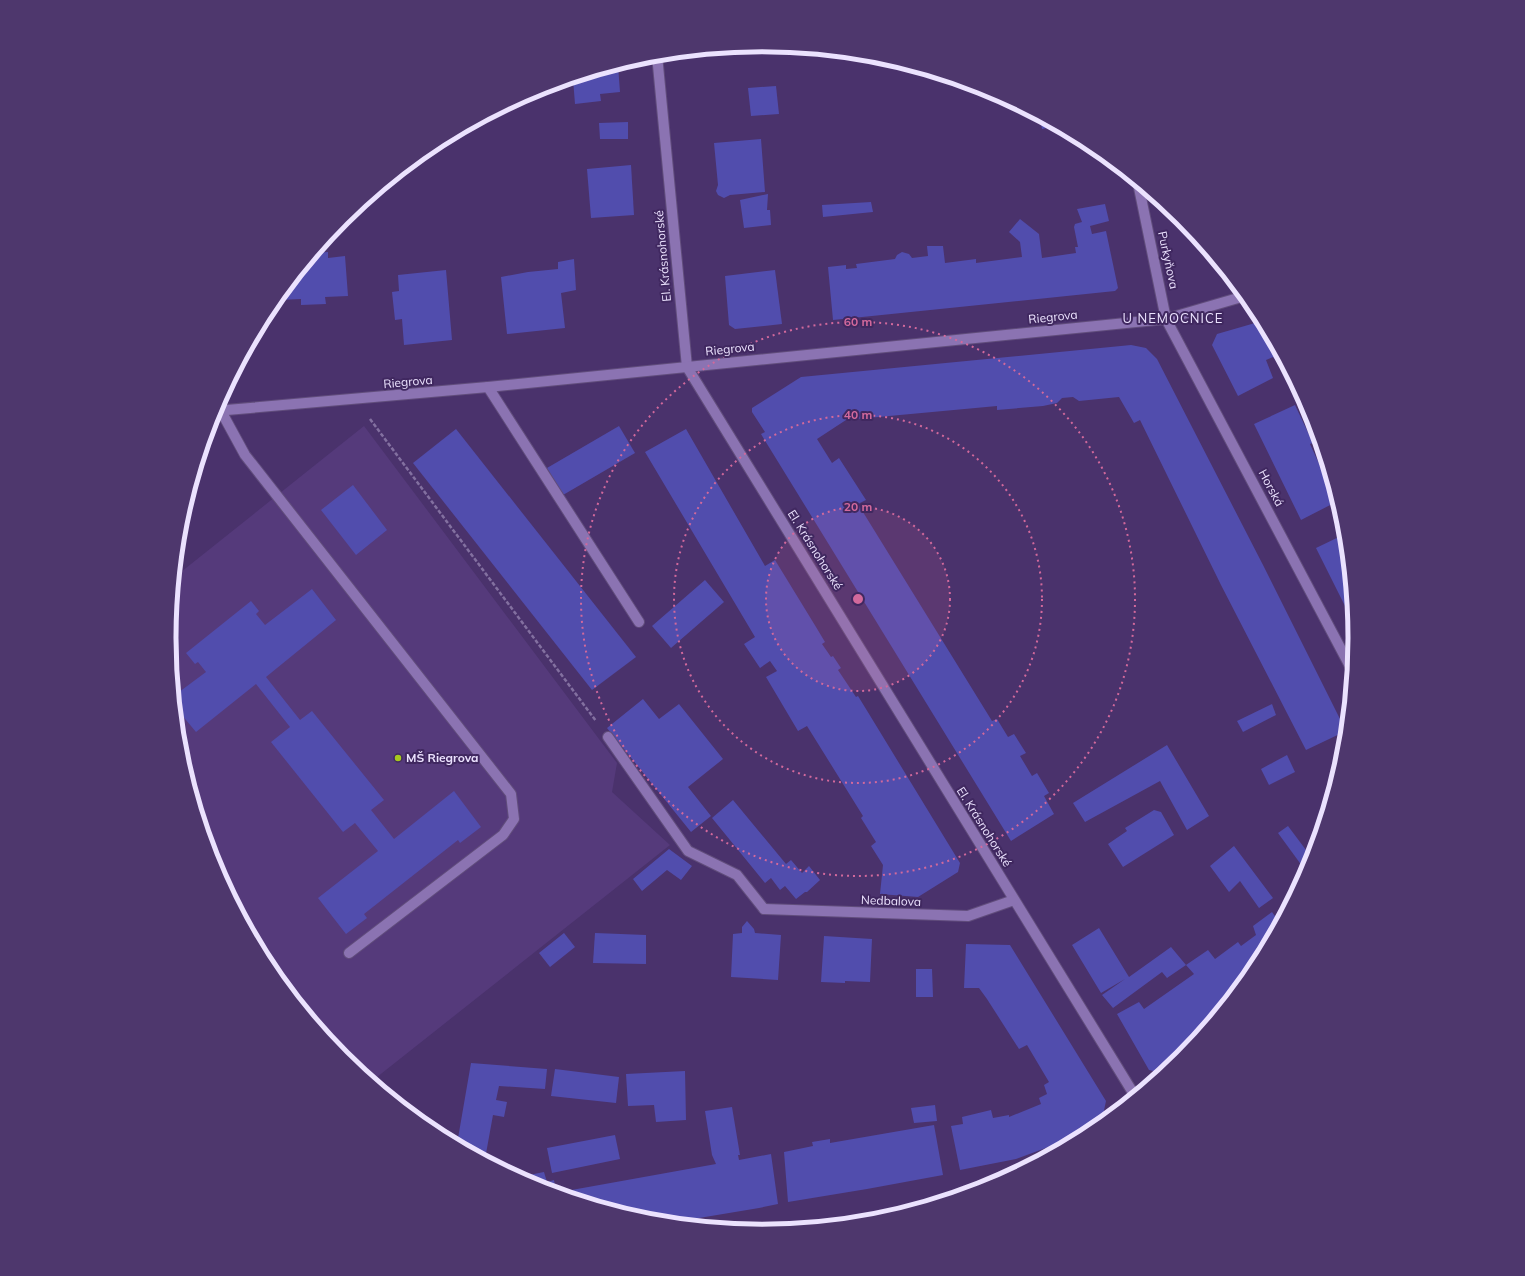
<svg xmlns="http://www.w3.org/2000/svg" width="1525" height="1276" font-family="Mulish,sans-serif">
<rect width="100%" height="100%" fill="#4a326c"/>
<path fill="#553a7b" d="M364 426 617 763 612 792 670 845 372 1081 343 1057 269 967 215 865 181 753 170 638 176 576Z"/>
<g fill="#514dad">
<path d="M618 65 620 92 600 94 601 101 575 104 573 79Z"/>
<path d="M776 86 779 114 751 116 748 88Z"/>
<path d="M989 90H990L1004 98 991 101Z"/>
<path d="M1040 117 1050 123 1056 126 1042 129Z"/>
<path d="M628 122V139H600L599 123Z"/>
<path d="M761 139 765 192 730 195 724 198 718 195 716 191 718 185 714 143Z"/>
<path d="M631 165 634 215 591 218 587 169Z"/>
<path d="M768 194 767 210H770L771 225 744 228 740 200Z"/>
<path d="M871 202 873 212 823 217 822 205Z"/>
<path d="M1105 204 1109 221 1090 226 1092 234 1106 231 1118 288 1115 291 833 320 828 267 846 265V269L857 268 856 264 895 259 897 255 902 252 909 254 912 258 928 256 927 246H943L945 263 976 259V263L1022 257 1020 242 1009 232 1020 219 1039 234 1042 258 1076 253 1075 247H1078L1074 227 1075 224 1082 222 1077 209Z"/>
<path d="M328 252V258L345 256 348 296 325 297 326 304 301 305V299L279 300 278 298 315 253Z"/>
<path d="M574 259 576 290 561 293 565 328 507 334 501 277 528 272 558 269V262Z"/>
<path d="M446 270 452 340 404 345 402 319 395 320 392 292 399 291 398 275Z"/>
<path d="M775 270 782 324 735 329 729 325 725 276Z"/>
<path d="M1262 321 1284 362 1279 364 1273 357 1266 360 1273 378 1238 396 1212 345 1217 334Z"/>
<path d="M1131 345 1146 348 1157 359 1263 565 1346 731 1306 750 1221 585 1140 420 1134 423 1119 397 1079 401 1073 397 1062 398 1057 403 1043 406 997 410V406L846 420 817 439 832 463 839 458 866 500 858 504 992 721 997 719 1008 737 1014 734 1026 753 1020 756 1032 776 1037 773 1049 793 1044 796 1054 814 1011 841 761 434 765 432 752 412V408L801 377Z"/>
<path d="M1295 405 1313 443 1310 444 1321 468 1327 466 1338 501 1301 520 1254 424Z"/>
<path d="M619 426 635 453 563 495 547 468Z"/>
<path d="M456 429 636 657 592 690 413 463Z"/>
<path d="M686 429 765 566 775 560 816 627 825 642 822 644 831 657 833 656 841 668 838 670 856 697 858 696 866 709 960 863 958 872 918 897 880 894 883 865 871 846 876 842 861 818 863 816 807 726 798 731 766 677 777 671 770 661 760 668 744 644 755 637 645 452Z"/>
<path d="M353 485 387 530 356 555 321 510Z"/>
<path d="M1345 534 1353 610 1348 612 1316 548Z"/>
<path d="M705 580 724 602 671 648 652 626Z"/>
<path d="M312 589 336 620 266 677 300 720 312 711 384 800 371 810 394 839 454 791 481 827 460 843 458 840 364 914 367 918 346 934 318 898 378 851 355 823 343 832 271 742 290 727 256 684 196 732 176 708 175 695 206 672 198 662 195 664 186 653 251 601 259 611 256 614 265 625Z"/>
<path d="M643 699 659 719 679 704 723 759 688 787 711 816 691 832 607 728Z"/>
<path d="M1272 704 1276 715 1243 732 1237 721Z"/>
<path d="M1167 745 1209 816 1187 830 1160 781 1085 822 1073 803Z"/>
<path d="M1287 755 1295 772 1269 785 1261 769Z"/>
<path d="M733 800 786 864 791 860 802 873 809 866 820 880 807 892H805L796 899 785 886 780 890 771 878 765 883 712 818Z"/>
<path d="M1154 810 1161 812 1174 835 1123 867 1108 844 1127 831 1125 828Z"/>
<path d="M1288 826 1312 858 1309 867 1305 870 1278 833Z"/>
<path d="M1234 846 1273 898 1259 908 1240 881 1229 892 1210 866Z"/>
<path d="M669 849 692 866 681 880 667 870 642 891 633 879Z"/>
<path d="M1272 912 1277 919 1285 913 1255 968 1182 1057 1162 1073 1149 1070 1117 1014 1139 1002 1144 1009 1194 974 1186 965 1167 978 1162 972 1113 1008 1102 995 1125 979 1101 993 1072 945 1099 928 1129 977 1171 947 1186 965 1208 950 1215 959 1238 942 1241 946 1256 935 1253 926Z"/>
<path d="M747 921 754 929 755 933 781 935 778 980 731 977 733 934 742 933V927Z"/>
<path d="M564 933 575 947 550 967 539 953Z"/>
<path d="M595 933 646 935V964L593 963Z"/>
<path d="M824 936 872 939 870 982 845 981V983L821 982Z"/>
<path d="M966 944 1010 945 1106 1101 1103 1115 1070 1139 1016 1159 960 1170 951 1126 963 1124 962 1117 991 1110 993 1118 1009 1115V1117L1041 1104 1039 1098 1047 1094 1044 1085 1049 1082 1027 1045 1019 1049 987 999 979 988H964Z"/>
<path d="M916 969H932L933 997H916Z"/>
<path d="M471 1063 547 1069 545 1089 499 1086 496 1100 507 1102 504 1117 493 1115 485 1159 457 1144Z"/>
<path d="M555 1069 619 1077 616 1103 551 1096Z"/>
<path d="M685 1071 686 1120 656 1122 654 1105 628 1106 626 1074Z"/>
<path d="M935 1105 937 1121 914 1123 911 1108Z"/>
<path d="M732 1107 740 1155H738L739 1160 771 1154 778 1204 759 1208 675 1222 647 1220 567 1195 566 1191 716 1164 712 1155 705 1111Z"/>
<path d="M934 1125 943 1175 867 1189 788 1202 784 1152 813 1146 812 1142 830 1139V1143Z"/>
<path d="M615 1135 620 1159 552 1173 547 1148Z"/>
<path d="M544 1172 547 1182 554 1180 556 1192 535 1186 519 1177Z"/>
</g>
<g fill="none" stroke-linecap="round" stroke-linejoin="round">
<g stroke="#614d7c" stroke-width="12">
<g id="service">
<path d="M488 387 639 622"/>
<path d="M221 411 245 455 511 794 514 819 503 835 349 953"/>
<path d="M608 737 688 851 737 875 764 909"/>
</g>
</g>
<g stroke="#614d7c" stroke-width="12">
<g id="minor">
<path d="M657 55 687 367 1135 1096"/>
<path d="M1138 183 1166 319 1352 670"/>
<path d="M215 411 488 387 1166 319 1245 296"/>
<path d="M221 411V398"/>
<path d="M764 909 968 916 1014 900"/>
</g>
</g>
<path stroke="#8370a0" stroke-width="2.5" stroke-dasharray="4 2" stroke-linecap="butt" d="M370 419 596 721"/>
<use href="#service" stroke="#8b73b2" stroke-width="10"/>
<use href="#minor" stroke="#8b73b2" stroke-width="10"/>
</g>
<circle cx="858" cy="599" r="92" fill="#d2699c" fill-opacity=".12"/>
<g fill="none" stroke="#d2699c" stroke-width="2" stroke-dasharray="2 4">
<circle cx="858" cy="599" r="92"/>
<circle cx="858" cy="599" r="184"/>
<circle cx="858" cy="599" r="277"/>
</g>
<circle fill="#a7c81f" stroke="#402860" stroke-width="1.5" cx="398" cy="758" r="4"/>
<g text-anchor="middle" stroke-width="4" stroke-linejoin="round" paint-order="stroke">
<g font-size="12" fill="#ebe2fe" stroke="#402860">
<text transform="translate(663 256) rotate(-95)" y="4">El. Krásnohorské</text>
<text transform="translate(1168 260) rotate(78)" y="4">Purkyňova</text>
<text transform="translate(1053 317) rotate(-6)" y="4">Riegrova</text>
<text transform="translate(730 349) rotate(-6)" y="4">Riegrova</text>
<text transform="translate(408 382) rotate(-5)" y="4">Riegrova</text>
<text transform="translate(1271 488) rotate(62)" y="4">Horská</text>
<text transform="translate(815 550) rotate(58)" y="4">El. Krásnohorské</text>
<text transform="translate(984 827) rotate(58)" y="4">El. Krásnohorské</text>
<text transform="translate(891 901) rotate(2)" y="4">Nedbalova</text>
</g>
<g font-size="12" font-weight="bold" fill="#ebe2fe" stroke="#402860" text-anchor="start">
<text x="406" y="762">MŠ Riegrova</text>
</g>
<g font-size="13" letter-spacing="1" fill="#ebe2fe" stroke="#402860">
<text x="1173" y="323">U NEMOCNICE</text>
</g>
</g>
<path d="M0 0H1525V1276H0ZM176 638a586 586 0 1 1 1172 0a586 586 0 1 1-1172 0Z" fill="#4e376d" fill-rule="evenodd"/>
<path fill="none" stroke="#ebe2fe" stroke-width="5" d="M176 638a586 586 0 1 1 1172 0a586 586 0 1 1-1172 0Z"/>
<circle cx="858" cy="599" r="6" fill="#d2699c" stroke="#402860" stroke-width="2"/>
<g font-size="12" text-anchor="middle" font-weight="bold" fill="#d2699c" stroke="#402860" stroke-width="4" stroke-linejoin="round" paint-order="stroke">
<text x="858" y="326">60 m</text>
<text x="858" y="419">40 m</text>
<text x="858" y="511">20 m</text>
</g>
</svg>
